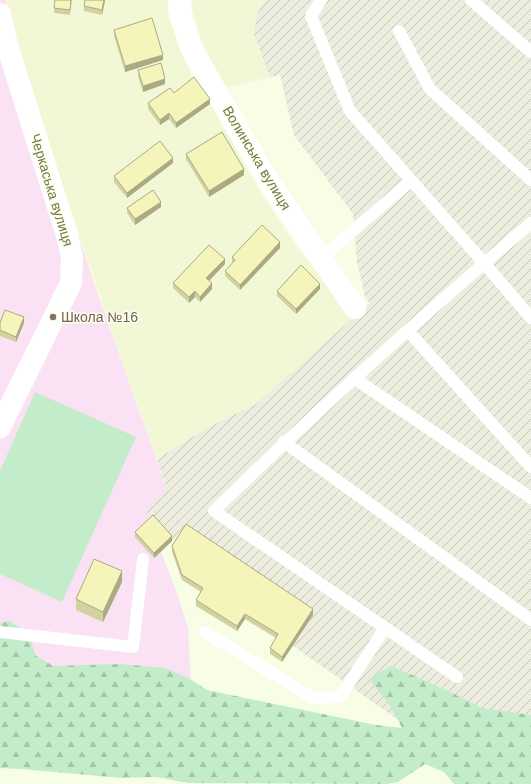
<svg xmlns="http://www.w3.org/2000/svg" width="531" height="784" font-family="Arial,sans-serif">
<defs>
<pattern id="industrial-furrows" width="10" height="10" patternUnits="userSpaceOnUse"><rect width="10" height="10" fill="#eceddf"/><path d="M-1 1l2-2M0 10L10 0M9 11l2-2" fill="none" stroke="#c4c5b7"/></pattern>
<pattern id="forest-firs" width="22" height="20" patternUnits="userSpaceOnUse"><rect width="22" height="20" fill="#c3eccb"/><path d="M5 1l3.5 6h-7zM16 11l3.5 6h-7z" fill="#a3c4a7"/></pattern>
</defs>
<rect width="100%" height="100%" fill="#f8fde5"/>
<g fill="#f2f7d6">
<path d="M7 0H167L169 18 194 83 210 104 265 199 297 248 354 318 256 404 207 428 157 459 117 347 32 94Z"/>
<path d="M192 0H265L257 14 254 34 270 77 224 88 202 42 192 9Z"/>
</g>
<path fill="url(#industrial-furrows)" d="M265 0H531V735L424 738 293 646 313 615 186 530 172 541 145 512 167 489 157 459 207 428 256 404 370 303 365 297 357 262 353 214 294 135 280 75 270 77 254 34 257 14Z"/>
<path fill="#fae2f4" d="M0 0H6L32 94 95 286 167 489 145 512 172 541 161 552 177 593 188 628 191 683 25 682 0 642Z"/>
<path fill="url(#forest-firs)" d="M9 621 29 633 35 655 53 666 121 664 165 668 188 678 207 690 376 725 402 728 391 707 369 679 391 666 442 688 482 708 531 715V784H454L444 772 425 764 398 782 387 784 188 783 156 777 122 778 21 769 0 768V623Z"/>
<path fill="#c3eccb" d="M35 392 136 437 62 602 0 574V471Z"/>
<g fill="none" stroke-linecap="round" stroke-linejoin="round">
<g stroke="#fff" stroke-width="12">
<path d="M321 0 311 16 350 111 484 263 531 318"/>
<path d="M471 0 531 52"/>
<path d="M399 31 430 89 531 180"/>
<path d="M321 258 411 181"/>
<path d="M408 331 531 467"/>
<path d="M354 378 531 498"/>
<path d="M284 442 531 620"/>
<path d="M0 632 133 647 143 559"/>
<path d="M205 632 313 698 340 697 385 628"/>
<path d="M457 677 214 511C316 411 422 316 531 223"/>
</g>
<g stroke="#fff" stroke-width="22">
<path d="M180 0 179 9 191 48 267 179 355 308"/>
<path d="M0 14 7 45 66 232 72 257 71 283 0 427"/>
</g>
</g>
<g fill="#d2d2a1">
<path d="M72 0 70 15 54 13V8Z"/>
<path d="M105 0 102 15 84 11V6Z"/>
<path d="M114 30 163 60 125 72 114 36Z"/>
<path d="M138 70 165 84 143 92 138 76Z"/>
<path d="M174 93 210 104 176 128 169 119 160 125 148 109V103Z"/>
<path d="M186 154 244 175 209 197 186 159Z"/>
<path d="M173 163 127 198 114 182V176Z"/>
<path d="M161 207 135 225 127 213V208Z"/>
<path d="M280 248 240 290 225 276V271L232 263V257Z"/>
<path d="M225 264 209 281 212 289 200 302 195 297 189 303 173 288V283Z"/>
<path d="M320 289 296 314 277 296V291Z"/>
<path d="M0 323H24L16 342 0 336Z"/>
<path d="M135 532 172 541 154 558 135 537Z"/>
<path d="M172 546 313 615 282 662 270 654V648L276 638 245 619 237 631 196 606V600L201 592 182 580 172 552Z"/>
<path d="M122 582 103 622 76 610V599Z"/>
</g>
<g fill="#abab83">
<path d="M104 0H105V1L102 15V10Z"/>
<path d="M163 55V60L125 72V66Z"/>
<path d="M165 79V84L143 92V86Z"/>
<path d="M210 99V104L176 128V123Z"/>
<path d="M169 113V119L160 125V120Z"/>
<path d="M173 158V163L127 198V193Z"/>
<path d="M244 169V175L209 197V191Z"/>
<path d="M161 202V207L135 225V219Z"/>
<path d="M280 242V248L240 290V285Z"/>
<path d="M225 259V264L206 284V278Z"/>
<path d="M212 283V289L200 302V297Z"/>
<path d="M320 284V289L296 314V309Z"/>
<path d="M195 291V297L189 303V297Z"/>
<path d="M24 317V323L16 342V337Z"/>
<path d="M172 536V541L154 558V553Z"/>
<path d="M122 571V582L103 622V612Z"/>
<path d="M313 609V615L282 662V657Z"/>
<path d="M245 614V619L237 631V626Z"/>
</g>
<g fill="#f4f4bb" stroke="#abab83">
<path d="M55 0H71L70 10 54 8Z"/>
<path d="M85 0H104L102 10 84 6Z"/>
<path d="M152 18 163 55 125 66 114 30Z"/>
<path d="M161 63 165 79 143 86 138 70Z"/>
<path d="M194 77 210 99 176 123 169 113 160 120 148 103 170 88 174 93Z"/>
<path d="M222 132 244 169 209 191 186 154Z"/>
<path d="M160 141 173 158 127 193 114 176Z"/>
<path d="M153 190 161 202 135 219 127 208Z"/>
<path d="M262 225 280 242 240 285 225 271 235 260 232 257Z"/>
<path d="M209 245 225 259 206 278 212 283 200 297 195 291 189 297 173 283Z"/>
<path d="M301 265 320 284 296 309 277 291Z"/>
<path d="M5 310 24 317 16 337 0 330V323Z"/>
<path d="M153 515 172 536 154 553 135 532Z"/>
<path d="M186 524 313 609 282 657 270 648 278 634 245 614 237 626 196 600 203 588 182 575 172 546Z"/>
<path d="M94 559 122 571 103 612 76 599Z"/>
</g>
<circle fill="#8d6e63" stroke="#fbffed" stroke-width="1.5" cx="53" cy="317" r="4"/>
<g text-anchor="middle" stroke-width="3" stroke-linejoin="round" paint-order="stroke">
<g font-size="14" fill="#787649" stroke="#fbffed">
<text transform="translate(257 158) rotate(59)" y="5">Волинська вулиця</text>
<text transform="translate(52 190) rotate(73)" y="5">Черкаська вулиця</text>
</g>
<g font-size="14" fill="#785e54" stroke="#fbffed" text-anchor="start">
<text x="61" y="322">Школа №16</text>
</g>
</g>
</svg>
